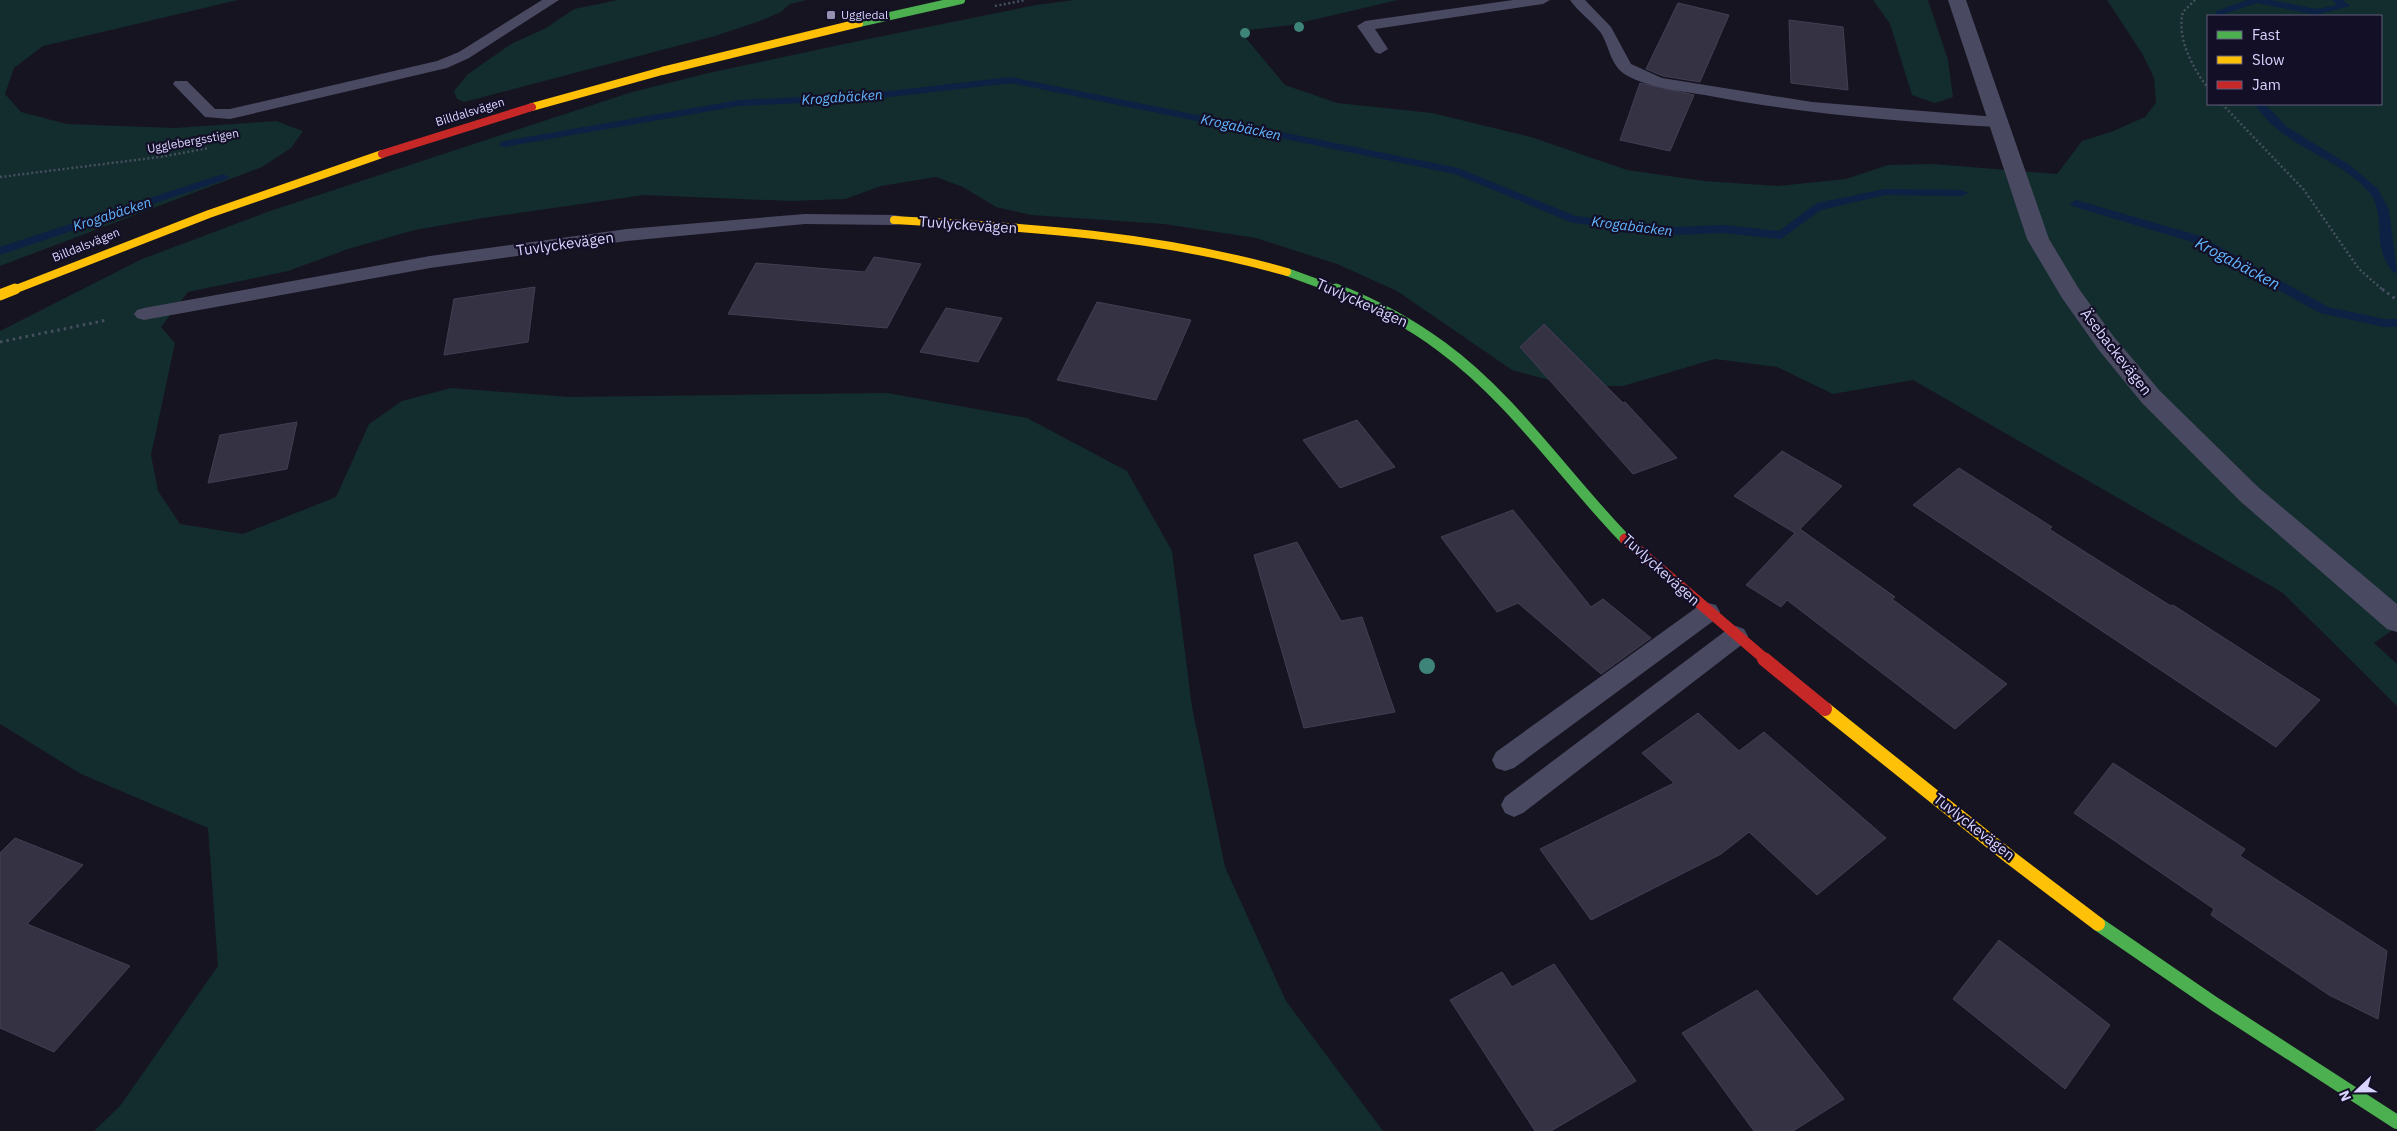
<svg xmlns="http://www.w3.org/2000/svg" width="2397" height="1131" font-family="'IBM Plex Sans',sans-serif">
<rect width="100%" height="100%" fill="#161421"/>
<g fill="#132c2d" fill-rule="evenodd">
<path d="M0 0H238L43 46 14 68 5 94 21 112 67 124 175 128 276 121 303 131 291 148 262 167 0 266Z"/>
<path d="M618 0H807L790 4 781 12 760 21 715 36 464 102 457 99 454 91 468 74 511 44 546 28 574 9Z"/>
<path d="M1074 0H1398L1291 25 1240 31 1285 85 1337 103 1432 113 1531 137 1627 170 1704 181 1778 186 1846 179 1888 165 1934 164 2057 174 2082 141 2111 132 2145 117 2156 103 2154 78 2143 55 2107 0H2397V627L2374 643 2397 664V706L2283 593 1913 380 1833 394 1777 367 1715 359 1623 386H1592L1560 383 1512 370 1397 291 1337 264 1256 238 1164 224 1031 215 996 207 963 187 936 177 881 186 845 199 791 201 644 195 483 218 415 230 348 249 288 271 188 292 161 327 175 343 151 455 158 491 180 524 243 534 336 497 369 424 402 401 451 388 569 397 887 393 1027 418 1127 471 1172 551 1192 707 1225 867 1286 1001 1383 1131H94L120 1106 218 966 208 828 81 774 0 724V331L142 259 267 212 632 92 713 72 868 39 1036 5ZM2208 16H2381V104H2208Z"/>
<path d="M1873 0H1928L1948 60 1953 97 1935 103 1912 95 1890 24Z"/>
</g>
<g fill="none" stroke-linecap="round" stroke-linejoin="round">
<g fill="#0d2144" fill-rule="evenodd">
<path d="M2247 0H2271L2316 9 2337 5 2332 0H2343L2350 6 2316 15 2257 3 2224 14 2225 16H2215L2216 11Z"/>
<path d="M1011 77 1458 168 1575 216 1676 227 1723 225 1779 231 1817 203 1885 189 1962 190 1968 193 1962 196 1885 195 1821 210 1781 239 1723 233 1676 235 1573 223 1455 174 1011 83 863 100 739 106 504 147 498 144 504 141 739 100 863 94Z"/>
<path d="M2255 104H2265L2287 127 2351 166 2378 189 2389 210 2397 273 2393 272C2388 265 2384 259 2382 251 2377 232 2383 209 2369 192 2337 155 2281 147 2255 104Z"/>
<path d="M223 174 229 177 227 179 0 255V247Z"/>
<path d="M2076 200 2200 236 2328 307 2384 319H2397V327H2384L2320 313 2192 242 2072 206 2070 204Z"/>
</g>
</g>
<g fill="#343243" stroke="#433f54">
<path d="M1678 3 1729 15 1700 82 1663 76 1646 69Z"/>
<path d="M1789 20 1843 27 1848 90 1791 83Z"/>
<path d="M1640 83 1694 95 1670 151 1620 140Z"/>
<path d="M874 257 921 264 887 328 728 314 756 263 865 272Z"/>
<path d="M535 287 528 342 444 355 454 299Z"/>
<path d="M1097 302 1191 320 1156 400 1057 380Z"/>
<path d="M946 308 1002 318 978 362 920 352Z"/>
<path d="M1544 324 1623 403 1625 402 1677 458 1633 474 1520 347Z"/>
<path d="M1357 420 1395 467 1340 488 1303 440Z"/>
<path d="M297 422 287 469 208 483 220 435Z"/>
<path d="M1782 451 1842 486 1800 529 1895 597 1892 599 2007 684 1955 729 1787 600 1781 607 1746 585 1795 533 1734 496Z"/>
<path d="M1959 468 2052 527 2049 529 2123 576 2171 606 2173 605 2320 700 2276 747 1913 505Z"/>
<path d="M1513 510 1591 607 1603 599 1651 638 1601 674 1518 603 1497 612 1441 537Z"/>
<path d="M1297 542 1341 621 1362 617 1395 712 1304 728 1254 555Z"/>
<path d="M1698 713 1739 751 1764 732 1886 838 1817 895 1749 832 1721 854 1591 920 1540 849 1674 783 1642 753Z"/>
<path d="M2113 763 2245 849 2240 856 2387 951 2378 1019 2329 995 2211 915 2214 909 2074 813Z"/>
<path d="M15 838 83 865 27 924 130 966 54 1052 0 1028V853Z"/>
<path d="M1999 940 2110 1025 2065 1089 1953 999Z"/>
<path d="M1554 964 1636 1081 1551 1131H1535L1450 1000 1502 972 1512 987Z"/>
<path d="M1757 990 1844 1099 1793 1131H1754L1682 1033Z"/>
</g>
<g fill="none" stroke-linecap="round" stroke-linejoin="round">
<g stroke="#44505f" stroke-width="2.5" stroke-dasharray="2 2.5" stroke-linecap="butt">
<path d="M2195 0 2183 12C2176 37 2193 69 2208 88"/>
<path d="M995 6 1026 0"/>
<path d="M2222 104 2304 190 2359 269 2384 291"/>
<path d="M0 177 160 157 209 148"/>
</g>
<g stroke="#44505f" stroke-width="3" stroke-dasharray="2.5 4" stroke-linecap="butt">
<path d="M2382 289 2397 300"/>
<path d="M0 342 107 320"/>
</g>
<g fill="#4a4962" fill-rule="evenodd">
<path d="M542 0H559L469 58 447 68 230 119 205 117 173 84 175 81H187L215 109H230L437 61 459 52Z"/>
<path d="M1513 0H1550L1543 4 1375 29 1388 49 1380 54 1375 52 1357 26 1365 21Z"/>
<path d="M1570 0H1585L1611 27 1631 64 1662 78 1812 102 1997 117 2005 122 1997 127C1901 122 1805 114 1710 96 1683 91 1651 89 1626 75 1610 65 1610 48 1601 33 1592 21 1578 12 1570 0Z"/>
<path d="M805 214 894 215 900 216 903 220 900 224 894 225 805 224 627 241 430 268 144 320 137 318 134 314 137 310 144 308 430 256 627 229Z"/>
<path d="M1708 603 1716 605 1720 612 1716 619 1514 768 1505 771 1496 768 1492 760 1496 752 1700 605Z"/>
<path d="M1736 626 1744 629 1748 636 1744 643 1523 813 1514 817 1505 813 1501 805 1505 797 1728 629Z"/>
</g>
<path fill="#4a4962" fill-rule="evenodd" d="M1948 0H1966L2049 239 2079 289 2114 337 2160 391 2258 487 2397 604V632L2387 629 2240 501 2142 403 2098 349 2062 298 2027 239Z"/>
<g stroke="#4caf50" stroke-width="8">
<path d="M859 23 961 0"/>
<path d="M1287 272 1339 291"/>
</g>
<path stroke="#4caf50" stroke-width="11" d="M1336 289C1374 304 1410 323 1442 347 1513 399 1564 476 1625 539"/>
<path stroke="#4caf50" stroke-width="14" d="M2098 924 2216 1005 2397 1122"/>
<g stroke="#ffc107" stroke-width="8">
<path d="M532 107 662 71 859 23"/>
<path d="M894 220C1028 227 1157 235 1287 272"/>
<path d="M11 291 209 214 382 154"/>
</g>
<path stroke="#ffc107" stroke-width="11" d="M0 295 15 289"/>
<path stroke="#ffc107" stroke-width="14" d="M1825 709 2011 858 2098 924"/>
<path stroke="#c62828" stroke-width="8" d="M382 154 532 107"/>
<path stroke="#c62828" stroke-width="11" d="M1625 539 1766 660"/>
<path stroke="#c62828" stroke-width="14" d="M1764 659 1825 709"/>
</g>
<g fill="#3e8478">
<circle cx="1299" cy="27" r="5"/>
<circle cx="1245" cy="33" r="5"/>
<circle cx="1427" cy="666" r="8"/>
</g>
<rect fill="#9591b1" stroke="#130f26" stroke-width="2" x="826" y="10" width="10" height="10" rx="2.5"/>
<g text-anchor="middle" stroke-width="4.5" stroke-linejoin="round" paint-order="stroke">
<g font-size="12" fill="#d9d4ff" stroke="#130f26" text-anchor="start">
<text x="841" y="19">Uggledal</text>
</g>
<g font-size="12" fill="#d9d4ff" stroke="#130f26">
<text transform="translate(470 112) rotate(-17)" y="4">Billdalsvägen</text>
<text transform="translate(193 141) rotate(-10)" y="4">Ugglebergsstigen</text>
<text transform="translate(86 245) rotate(-22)" y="4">Billdalsvägen</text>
</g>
<g font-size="14" font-style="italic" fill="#62b6ff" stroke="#130f26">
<text transform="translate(842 97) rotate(-4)" y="5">Krogabäcken</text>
<text transform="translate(1241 127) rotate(12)" y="5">Krogabäcken</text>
<text transform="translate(112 214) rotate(-18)" y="5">Krogabäcken</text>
<text transform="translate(1632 226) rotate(7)" y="5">Krogabäcken</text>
</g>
<g font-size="15" fill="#d9d4ff" stroke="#130f26">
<text transform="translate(968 225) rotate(4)" y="5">Tuvlyckevägen</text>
<text transform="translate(565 244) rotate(-8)" y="5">Tuvlyckevägen</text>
<text transform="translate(1362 303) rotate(24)" y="5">Tuvlyckevägen</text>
<text transform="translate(2116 352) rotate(52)" y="5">Äsebackevägen</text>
<text transform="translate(1661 570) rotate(42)" y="5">Tuvlyckevägen</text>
<text transform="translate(1974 827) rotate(38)" y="5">Tuvlyckevägen</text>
</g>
<g font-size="16" font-style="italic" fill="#62b6ff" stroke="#130f26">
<text transform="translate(2238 263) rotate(28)" y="6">Krogabäcken</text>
</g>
</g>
<rect x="2207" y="15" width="175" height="90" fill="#130f26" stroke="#625e7d"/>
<rect x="2217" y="31" width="25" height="8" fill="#4caf50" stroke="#625e7d"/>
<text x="2252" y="40" font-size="15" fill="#d9d4ff">Fast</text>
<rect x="2217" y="56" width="25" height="8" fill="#ffc107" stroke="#625e7d"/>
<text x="2252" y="65" font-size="15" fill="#d9d4ff">Slow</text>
<rect x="2217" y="81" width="25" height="8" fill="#c62828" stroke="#625e7d"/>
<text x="2252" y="90" font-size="15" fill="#d9d4ff">Jam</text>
<g transform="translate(2357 1091) rotate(248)" stroke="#130f26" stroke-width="4" paint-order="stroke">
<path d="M0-4L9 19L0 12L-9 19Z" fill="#d9d4ff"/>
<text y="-8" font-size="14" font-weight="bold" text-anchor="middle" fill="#d9d4ff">N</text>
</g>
</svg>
